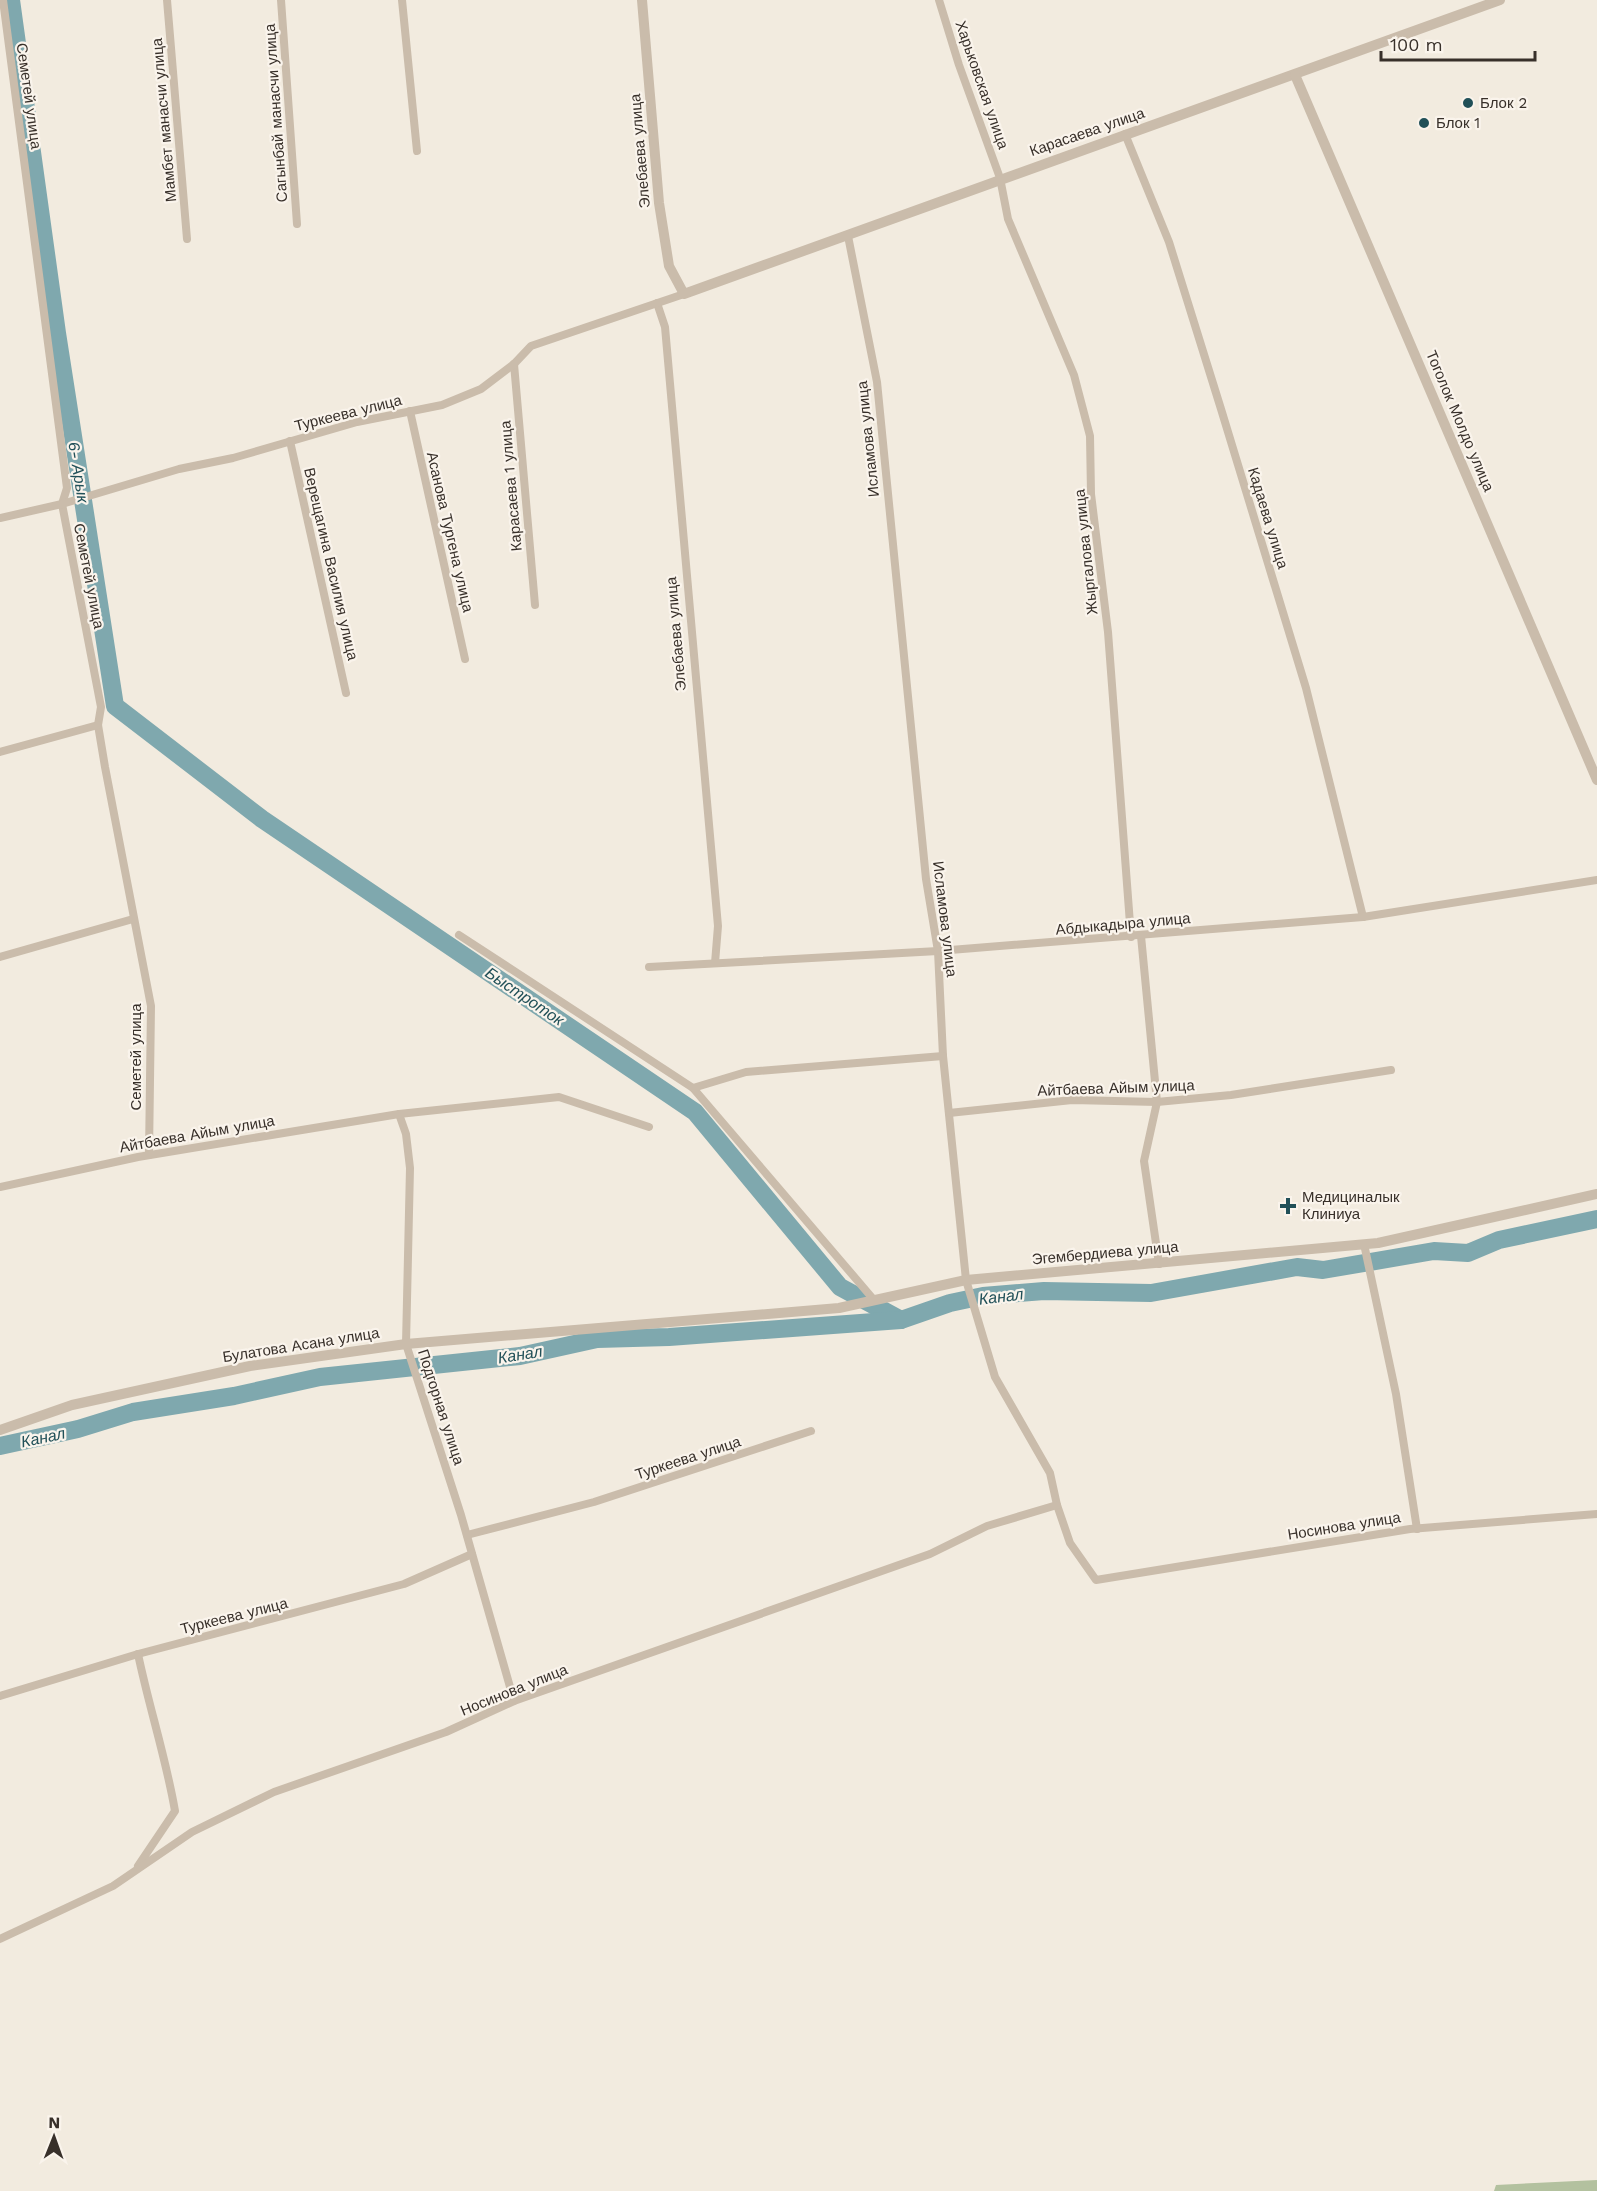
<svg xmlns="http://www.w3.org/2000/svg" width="1597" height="2191" font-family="'Work Sans',sans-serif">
<rect width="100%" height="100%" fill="#f2ebdf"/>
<path fill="#b3c19f" d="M1597 2180V2191H1494L1496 2185Z"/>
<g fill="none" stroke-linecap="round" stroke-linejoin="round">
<g stroke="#7fa8ae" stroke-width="18">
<path d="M11 0 57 333 115 706 262 819 695 1112 840 1287 901 1320"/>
<path d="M0 1446 78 1429 133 1412 234 1396 320 1377 520 1356 597 1339 669 1337 901 1320 950 1303 983 1296 1044 1291 1151 1293 1297 1267 1323 1270 1434 1251 1468 1253 1499 1240 1597 1219"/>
</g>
<g stroke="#cabcab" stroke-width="8">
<path d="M3 0 67 488 62 504 101 707 98 725 105 767 151 1006 149 1155"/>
<path d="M167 0 187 239"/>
<path d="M281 0 297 224"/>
<path d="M402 0 417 151"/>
<path d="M939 0 959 65 1000 178 1008 219 1074 375 1090 436 1091 494 1108 632 1131 937"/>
<path d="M1125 134 1169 242 1221 409 1306 688 1363 917"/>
<path d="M848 236 877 382 926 879 938 951 943 1056 966 1280 995 1377 1050 1473 1057 1505 1070 1543 1096 1580 1410 1529 1597 1514"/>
<path d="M657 303 665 327 718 926 715 963"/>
<path d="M514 364 535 605"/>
<path d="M410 411 465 659"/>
<path d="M290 441 346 693"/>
<path d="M0 518 62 504 179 469 233 458 357 422 442 405 481 389 514 364 531 346 684 294"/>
<path d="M0 752 98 725"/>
<path d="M459 935 693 1088 874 1300"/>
<path d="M1141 936 1157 1102 1144 1161 1159 1264"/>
<path d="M0 957 133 919"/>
<path d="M649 967 938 951 1363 917 1597 880"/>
<path d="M693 1088 746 1072 943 1056"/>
<path d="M949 1113 1072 1100 1157 1102 1231 1095 1391 1070"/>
<path d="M399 1114 406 1134 410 1168 406 1344 461 1515 514 1701"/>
<path d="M0 1187 138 1157 399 1114 559 1097 649 1127"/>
<path d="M1364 1244 1396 1394 1417 1529"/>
<path d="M467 1535 594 1502 811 1431"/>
<path d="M0 1696 138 1654 404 1584 472 1554"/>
<path d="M138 1866 175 1811C166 1758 149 1707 138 1654"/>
<path d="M0 1939 113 1886 192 1832 274 1792 446 1732 514 1701 930 1554 987 1526 1057 1505"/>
</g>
<g stroke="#cabcab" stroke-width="10">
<path d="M642 0 659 203 669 266 684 294 1500 0"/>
<path d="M1295 75 1597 780"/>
<path d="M0 1430 72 1405 250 1366 406 1344 839 1308 966 1280 1378 1243 1597 1194"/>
</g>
</g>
<g fill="#215058" stroke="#faf4ec" stroke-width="2">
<circle cx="1468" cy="103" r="6"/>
<circle cx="1424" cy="123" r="6"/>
<path d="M1285 1197h6v6h6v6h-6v6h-6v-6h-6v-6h6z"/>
</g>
<g text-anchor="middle" stroke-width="4.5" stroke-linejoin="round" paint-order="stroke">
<g font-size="15" fill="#38302a" stroke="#faf4ec">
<text transform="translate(982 85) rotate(71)" y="5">Харьковская улица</text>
<text transform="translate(29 96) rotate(82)" y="5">Семетей улица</text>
<text transform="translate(276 113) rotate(-94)" y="5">Сагынбай манасчи улица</text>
<text transform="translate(164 120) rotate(-95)" y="5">Мамбет манасчи улица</text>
<text transform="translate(1087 132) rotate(-19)" y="5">Карасаева улица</text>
<text transform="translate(640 151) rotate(-95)" y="5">Элебаева улица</text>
<text transform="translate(348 413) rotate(-14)" y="5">Туркеева улица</text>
<text transform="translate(1460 421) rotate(67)" y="5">Тоголок Молдо улица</text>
<text transform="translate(868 439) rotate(-96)" y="5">Исламова улица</text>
<text transform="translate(511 486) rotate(-95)" y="5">Карасаева 1 улица</text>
<text transform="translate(1268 518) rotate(73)" y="5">Кадаева улица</text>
<text transform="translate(450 532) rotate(77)" y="5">Асанова Тургена улица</text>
<text transform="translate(1086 552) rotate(-96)" y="5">Жыргалова улица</text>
<text transform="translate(331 564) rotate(77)" y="5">Верещагина Василия улица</text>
<text transform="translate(89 576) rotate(79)" y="5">Семетей улица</text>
<text transform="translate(676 634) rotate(-95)" y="5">Элебаева улица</text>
<text transform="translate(945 919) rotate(83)" y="5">Исламова улица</text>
<text transform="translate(1123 924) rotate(-5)" y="5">Абдыкадыра улица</text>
<text transform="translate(136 1057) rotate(-90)" y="5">Семетей улица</text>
<text transform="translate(1116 1088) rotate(-2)" y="5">Айтбаева Айым улица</text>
<text transform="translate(197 1134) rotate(-10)" y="5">Айтбаева Айым улица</text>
<text transform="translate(1105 1253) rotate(-5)" y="5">Эгембердиева улица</text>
<text transform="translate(301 1345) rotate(-9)" y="5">Булатова Асана улица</text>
<text transform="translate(441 1407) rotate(72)" y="5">Подгорная улица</text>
<text transform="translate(688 1458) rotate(-18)" y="5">Туркеева улица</text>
<text transform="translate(1344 1526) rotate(-9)" y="5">Носинова улица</text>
<text transform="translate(234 1616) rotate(-14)" y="5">Туркеева улица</text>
<text transform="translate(514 1690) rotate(-22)" y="5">Носинова улица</text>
</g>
<g font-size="15" fill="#38302a" stroke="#faf4ec" text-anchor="start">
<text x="1480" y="108">Блок 2</text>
<text x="1436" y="128">Блок 1</text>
<text x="1302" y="1202">Медициналык<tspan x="1302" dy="17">Клиниуа</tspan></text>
</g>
<g font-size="16" font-style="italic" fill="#215058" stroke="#faf4ec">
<text transform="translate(79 472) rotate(81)" y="6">6- Арык</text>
<text transform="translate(525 996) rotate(34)" y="6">Быстроток</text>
<text transform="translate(1001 1296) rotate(-7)" y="6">Канал</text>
<text transform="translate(520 1354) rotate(-9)" y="6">Канал</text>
<text transform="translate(43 1437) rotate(-12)" y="6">Канал</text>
</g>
</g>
<g transform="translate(54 2137) rotate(1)" stroke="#faf4ec" stroke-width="4.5" paint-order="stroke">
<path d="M0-4.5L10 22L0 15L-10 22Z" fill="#38302a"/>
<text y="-9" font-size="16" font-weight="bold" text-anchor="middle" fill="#38302a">N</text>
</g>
<path d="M1381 51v9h154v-9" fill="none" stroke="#38302a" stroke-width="3"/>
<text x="1390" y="51" font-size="18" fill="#38302a" stroke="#faf4ec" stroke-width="4.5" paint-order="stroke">100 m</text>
</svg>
